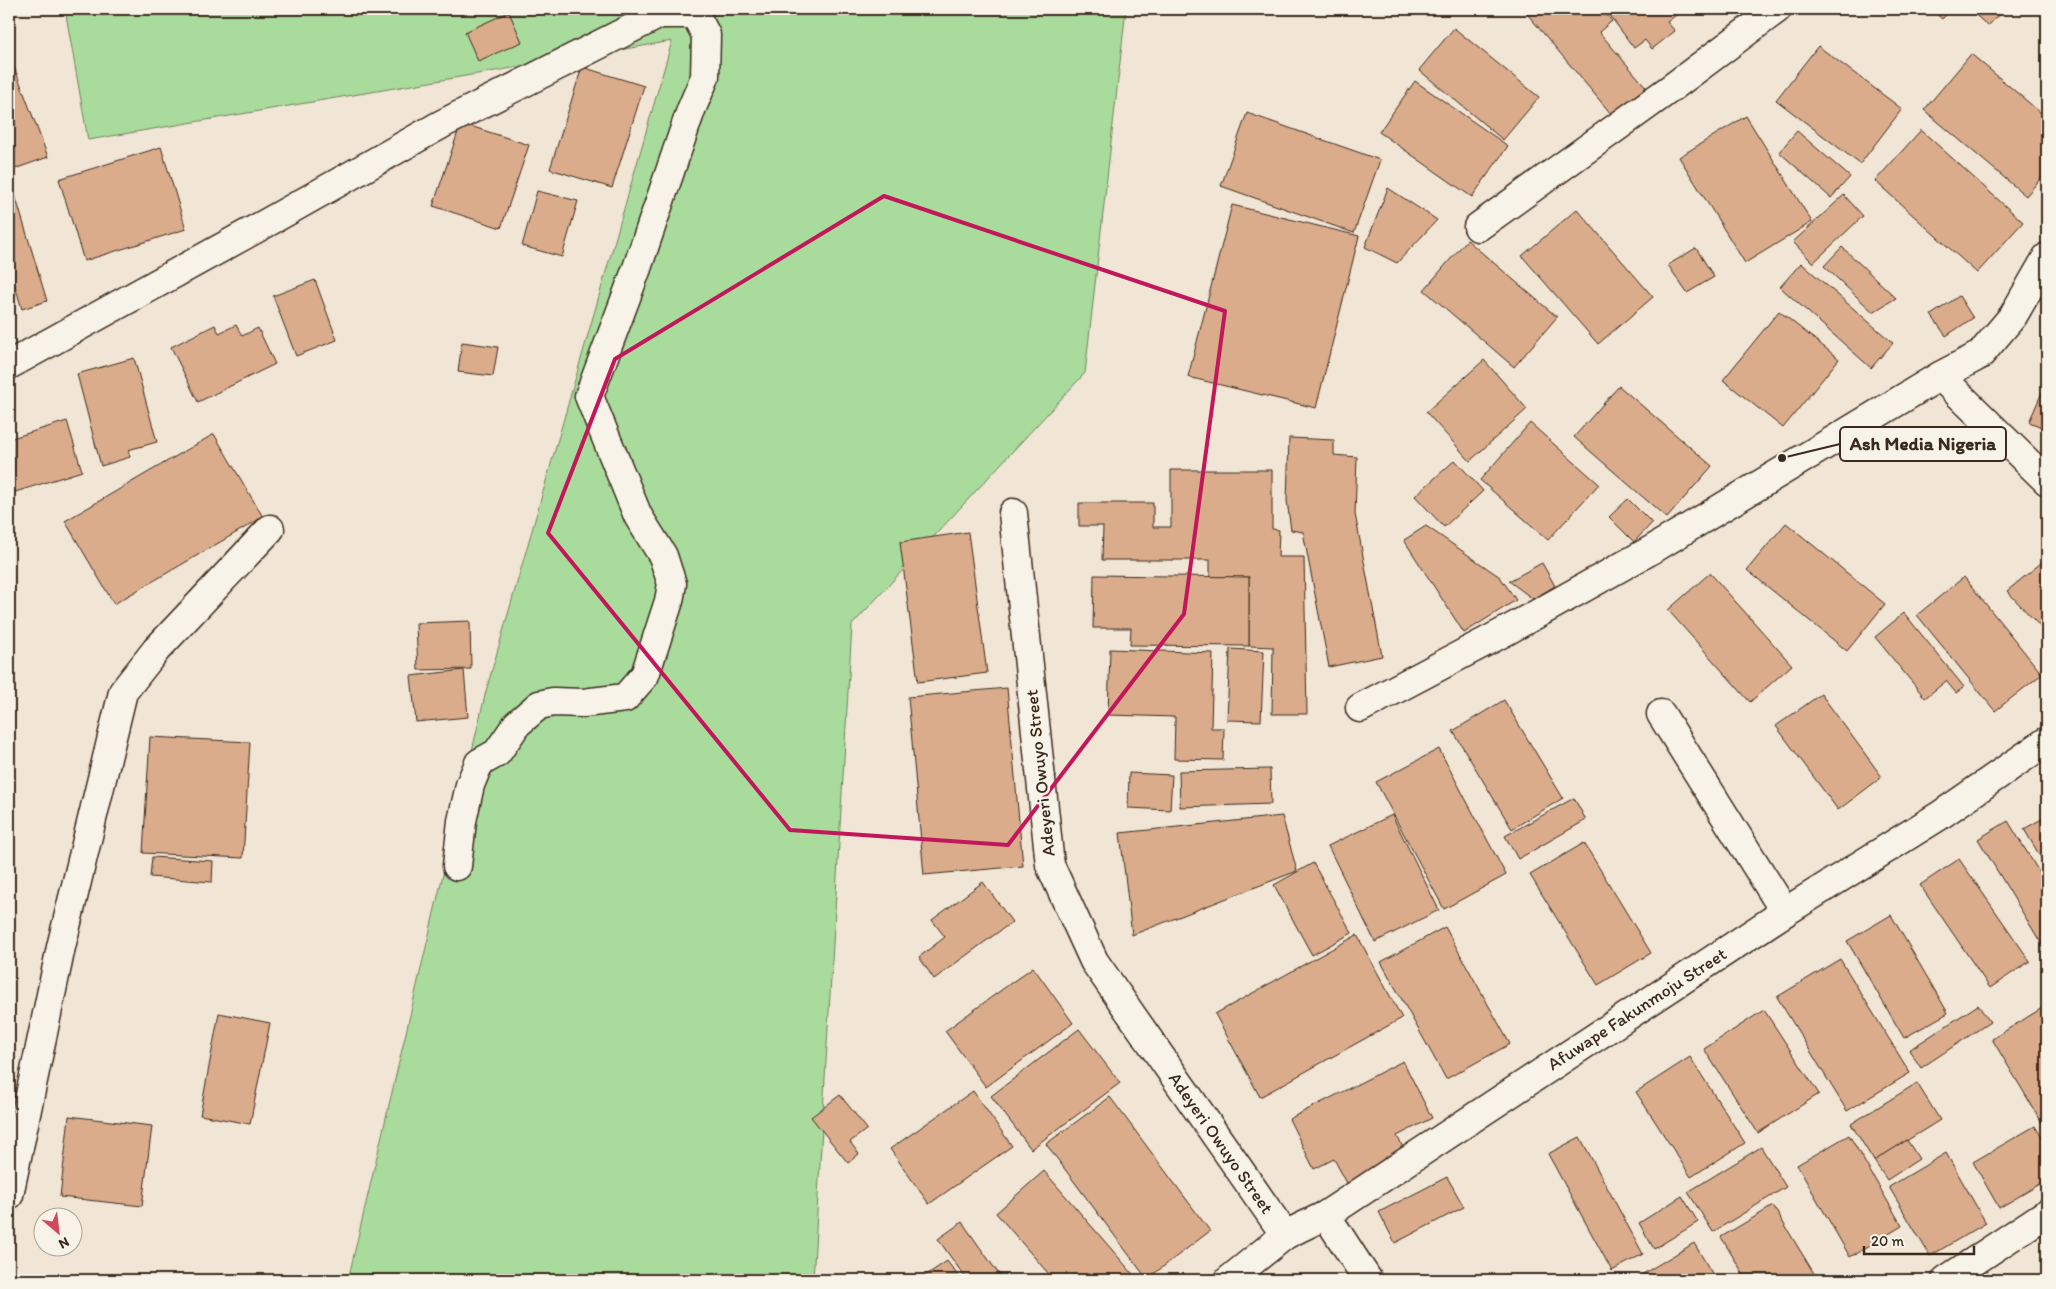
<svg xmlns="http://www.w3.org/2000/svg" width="2056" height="1289" font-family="Itim,sans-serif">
<rect width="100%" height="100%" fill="#f1e5d5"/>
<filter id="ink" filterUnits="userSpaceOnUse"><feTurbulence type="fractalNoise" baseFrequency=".02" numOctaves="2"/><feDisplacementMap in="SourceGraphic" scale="10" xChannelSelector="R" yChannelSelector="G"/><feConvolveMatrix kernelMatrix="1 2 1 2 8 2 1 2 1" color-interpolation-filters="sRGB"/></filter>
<g filter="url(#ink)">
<path fill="#a9db9c" stroke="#72825d" d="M65 9H1126L1085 373 852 625 813 1280H348L486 691 672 41 88 140Z"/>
<g fill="#daac8b" stroke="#3b2a1e">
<path d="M1523 9H1602L1612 21 1599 32 1646 87 1612 115Z"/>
<path d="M1605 9H1684L1667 22 1675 31 1652 49 1645 40 1634 48Z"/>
<path d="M1931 9H1952L1942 19Z"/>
<path d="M1969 9H2004L1988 26Z"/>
<path d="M509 12 522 42 478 61 465 32Z"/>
<path d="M1454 28 1539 97 1503 140 1419 70Z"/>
<path d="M1818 46 1902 109 1860 164 1776 100Z"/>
<path d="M1971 54 2047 118V171L2026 196 1924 110Z"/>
<path d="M10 56 48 157 9 171V57Z"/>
<path d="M582 67 644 86 612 188 550 169Z"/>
<path d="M1415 81 1508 146 1472 197 1379 132Z"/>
<path d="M1247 113 1380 160 1354 233 1221 186Z"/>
<path d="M1746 116 1812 222 1745 263 1679 157Z"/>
<path d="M461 123 529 145 501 228 433 206Z"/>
<path d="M1921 130 2023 222 1977 273 1875 181Z"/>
<path d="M1797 131 1850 177 1831 198 1779 152Z"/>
<path d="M161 147 186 229 84 261 59 179Z"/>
<path d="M1388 188 1437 220 1397 263 1365 247Z"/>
<path d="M537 191 578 201 562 257 522 246Z"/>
<path d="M15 195 47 301 22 309 9 266V197Z"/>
<path d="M1844 195 1863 216 1813 263 1793 242Z"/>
<path d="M1232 205 1359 236 1316 408 1188 377Z"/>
<path d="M1577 209 1653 297 1598 344 1522 256Z"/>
<path d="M1467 240 1557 317 1514 367 1424 290Z"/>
<path d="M1842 247 1896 298 1873 312 1824 266Z"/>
<path d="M1696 248 1714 277 1687 293 1668 265Z"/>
<path d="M1801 263 1893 343 1871 368 1780 287Z"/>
<path d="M315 280 337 340 296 356 273 296Z"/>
<path d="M1959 296 1973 318 1946 336 1931 315Z"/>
<path d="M1779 311 1839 359 1783 428 1723 380Z"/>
<path d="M215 325 219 333 236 325 242 336 258 328 275 364 198 402 171 347Z"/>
<path d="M462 342 498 347 493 376 458 372Z"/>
<path d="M134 358 157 442 128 450 130 457 101 466 77 374Z"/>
<path d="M1484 360 1527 409 1470 461 1426 412Z"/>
<path d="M2047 381V429L2029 422Z"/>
<path d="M1619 386 1712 466 1667 518 1574 437Z"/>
<path d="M67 421 82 471 9 494V439Z"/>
<path d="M1530 423 1599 484 1548 540 1480 480Z"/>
<path d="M214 434 263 517 114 604 65 521Z"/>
<path d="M1289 438 1334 440V455L1357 457 1355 514 1382 656 1329 667 1303 532 1291 530 1287 501Z"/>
<path d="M1455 460 1483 491 1444 527 1415 496Z"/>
<path d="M1171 470H1272V529L1279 530 1278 557H1304L1307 714H1272L1273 647 1249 646V577H1210V560H1102L1103 526H1079V503H1153V527H1171Z"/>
<path d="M1628 499 1652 523 1634 542 1609 517Z"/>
<path d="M1786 523 1885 604 1847 651 1747 570Z"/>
<path d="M1426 526 1500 577 1516 600 1464 633 1404 540Z"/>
<path d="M968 532 987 673 918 682 900 542Z"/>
<path d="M2047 558V634L2007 591Z"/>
<path d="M1542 563 1555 586 1533 599 1509 581Z"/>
<path d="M1710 573 1792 665 1750 702 1668 610Z"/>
<path d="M1094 575 1249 577V646L1130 645 1131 628H1093Z"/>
<path d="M1964 577 2042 674 1995 711 1917 615Z"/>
<path d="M1904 613 1964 687 1956 693 1946 681 1925 698 1875 637Z"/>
<path d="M470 621 471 669 418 670 416 623Z"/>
<path d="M1110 649 1213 653 1211 728H1224L1223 760 1174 759 1175 717 1108 715Z"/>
<path d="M1230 649 1264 651 1261 721 1227 720Z"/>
<path d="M464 670 468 717 416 722 411 676Z"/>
<path d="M1007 688 1023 866 924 875 908 697Z"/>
<path d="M1821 694 1882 777 1838 810 1776 726Z"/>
<path d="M1504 700 1563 798 1512 829 1453 731Z"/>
<path d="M150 737 250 742 243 858 143 853Z"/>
<path d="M1439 749 1506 875 1444 909 1376 782Z"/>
<path d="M1270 769 1271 804 1180 807 1179 771Z"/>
<path d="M1129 773 1172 775 1170 810 1128 808Z"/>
<path d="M1574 798 1586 820 1518 859 1505 836Z"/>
<path d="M1392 815 1439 910 1375 942 1328 846Z"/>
<path d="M1282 816 1297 871 1132 935 1120 833Z"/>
<path d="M2047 816V868L2024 829Z"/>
<path d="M2008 821 2047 885V953L1978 839Z"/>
<path d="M1584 843 1651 953 1598 985 1530 875Z"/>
<path d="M152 857 213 861 212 882 150 877Z"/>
<path d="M1959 859 2030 961 1990 988 1920 885Z"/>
<path d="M1313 863 1352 933 1312 955 1274 885Z"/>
<path d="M983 882 1012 922 934 979 919 957 945 937 932 920Z"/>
<path d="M1891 915 1948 1013 1904 1038 1847 941Z"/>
<path d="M1445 927 1510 1044 1446 1079 1381 962Z"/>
<path d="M1357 935 1402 1018 1260 1097 1215 1014Z"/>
<path d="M1840 959 1910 1073 1847 1111 1777 997Z"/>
<path d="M1033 967 1073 1023 986 1087 945 1031Z"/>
<path d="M1978 1005 1990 1022 1921 1068 1909 1050Z"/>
<path d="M2047 1005V1131L1992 1039Z"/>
<path d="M1764 1010 1819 1094 1758 1133 1704 1049Z"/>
<path d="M219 1013 270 1023 250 1124 200 1115Z"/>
<path d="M1079 1029 1120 1083 1031 1149 991 1096Z"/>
<path d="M1690 1057 1745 1143 1691 1177 1636 1092Z"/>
<path d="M1403 1061 1432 1118 1397 1136 1407 1155 1348 1185 1334 1159 1314 1169 1289 1119Z"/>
<path d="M1917 1083 1940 1120 1874 1161 1851 1124Z"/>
<path d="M973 1091 1012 1146 929 1204 890 1149Z"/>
<path d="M840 1095 867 1129 850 1142 859 1154 848 1163 811 1117Z"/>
<path d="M1110 1097 1210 1231 1147 1279 1046 1144Z"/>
<path d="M69 1116 152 1126 142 1206 60 1197Z"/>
<path d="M2035 1126 2047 1146V1180L1999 1208 1973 1162Z"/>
<path d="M1849 1135 1902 1226 1850 1257 1797 1165Z"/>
<path d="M1580 1137 1643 1254 1612 1271 1548 1154Z"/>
<path d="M1907 1140 1919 1159 1887 1180 1874 1161Z"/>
<path d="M1761 1147 1786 1187 1713 1232 1688 1192Z"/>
<path d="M1946 1153 1986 1223 1930 1256 1889 1187Z"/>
<path d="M1044 1171 1138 1280H1054L996 1213Z"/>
<path d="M1447 1177 1464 1207 1395 1243 1379 1212Z"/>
<path d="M1682 1196 1698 1222 1654 1249 1639 1223Z"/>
<path d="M1773 1206 1818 1280H1747L1721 1237Z"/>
<path d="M962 1222 1003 1280H967L938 1239Z"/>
<path d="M1694 1243 1716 1280H1633Z"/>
<path d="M947 1261 961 1280H919Z"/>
</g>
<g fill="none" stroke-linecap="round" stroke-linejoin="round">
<g stroke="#3b2a1e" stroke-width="31">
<g id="minor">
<path d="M1478 227 1674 86 1777 9"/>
<path d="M9 365 270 221 442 124 660 14H695L706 35 705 77 691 110 637 268 589 396 638 516 663 556 672 584 669 601 645 675 625 698 583 703 553 702 539 705 517 724 497 753 479 763 470 785 462 821 457 866"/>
<path d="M1940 376 2047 481"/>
<path d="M1013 513 1050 865 1094 961 1285 1235"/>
<path d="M1360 708 1508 630 1653 549 1940 376 1980 355 2013 316 2047 257"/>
<path d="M1661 714 1785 912"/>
<path d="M9 1195 61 947 123 692 156 650 270 529"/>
<path d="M1326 1215 1368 1280"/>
<path d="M1229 1280 1285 1235 1326 1215 1785 912 1939 816 2047 741"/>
<path d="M1946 1280 2047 1213"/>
</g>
</g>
<use href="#minor" stroke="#f7f3e8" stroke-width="28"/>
</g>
</g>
<path fill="none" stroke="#c2185b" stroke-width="4" stroke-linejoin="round" d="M884 196 1225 311 1184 614 1008 845 790 830 548 533 615 359Z"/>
<g text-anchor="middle" stroke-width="5" stroke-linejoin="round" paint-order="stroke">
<g font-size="18" fill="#3b2a1e" stroke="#f7f3e8">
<text transform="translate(1040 773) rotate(-96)" y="6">Adeyeri Owuyo Street</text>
<text transform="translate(1637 1009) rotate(-33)" y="6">Afuwape Fakunmoju Street</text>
<text transform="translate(1221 1143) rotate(55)" y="6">Adeyeri Owuyo Street</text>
</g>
</g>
<path fill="none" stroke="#3b2a1e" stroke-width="2" d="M1782 458L1840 444"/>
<circle fill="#3b2a1e" stroke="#f7f3e8" stroke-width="2" cx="1782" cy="458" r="5"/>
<rect fill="#f7f3e8" stroke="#3b2a1e" stroke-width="2" x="1840" y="427" width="166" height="34" rx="5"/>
<g font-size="19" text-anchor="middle" font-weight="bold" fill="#3b2a1e">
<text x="1923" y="450">Ash Media Nigeria</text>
</g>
<rect width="2056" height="1289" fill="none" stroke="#f7f3e8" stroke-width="30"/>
<rect x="15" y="15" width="2026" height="1259" fill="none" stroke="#3b2a1e" stroke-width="2" filter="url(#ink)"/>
<g transform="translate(58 1232) rotate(152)"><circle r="24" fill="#f7f3e8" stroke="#aca397"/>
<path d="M0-4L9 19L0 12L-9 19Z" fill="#d1495b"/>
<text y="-8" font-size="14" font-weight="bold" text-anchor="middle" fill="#3b2a1e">N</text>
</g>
<path d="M1864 1246v8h110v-8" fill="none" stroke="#3b2a1e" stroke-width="2.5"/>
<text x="1871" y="1246" font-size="15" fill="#3b2a1e" stroke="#f7f3e8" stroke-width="4" paint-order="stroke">20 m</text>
</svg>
